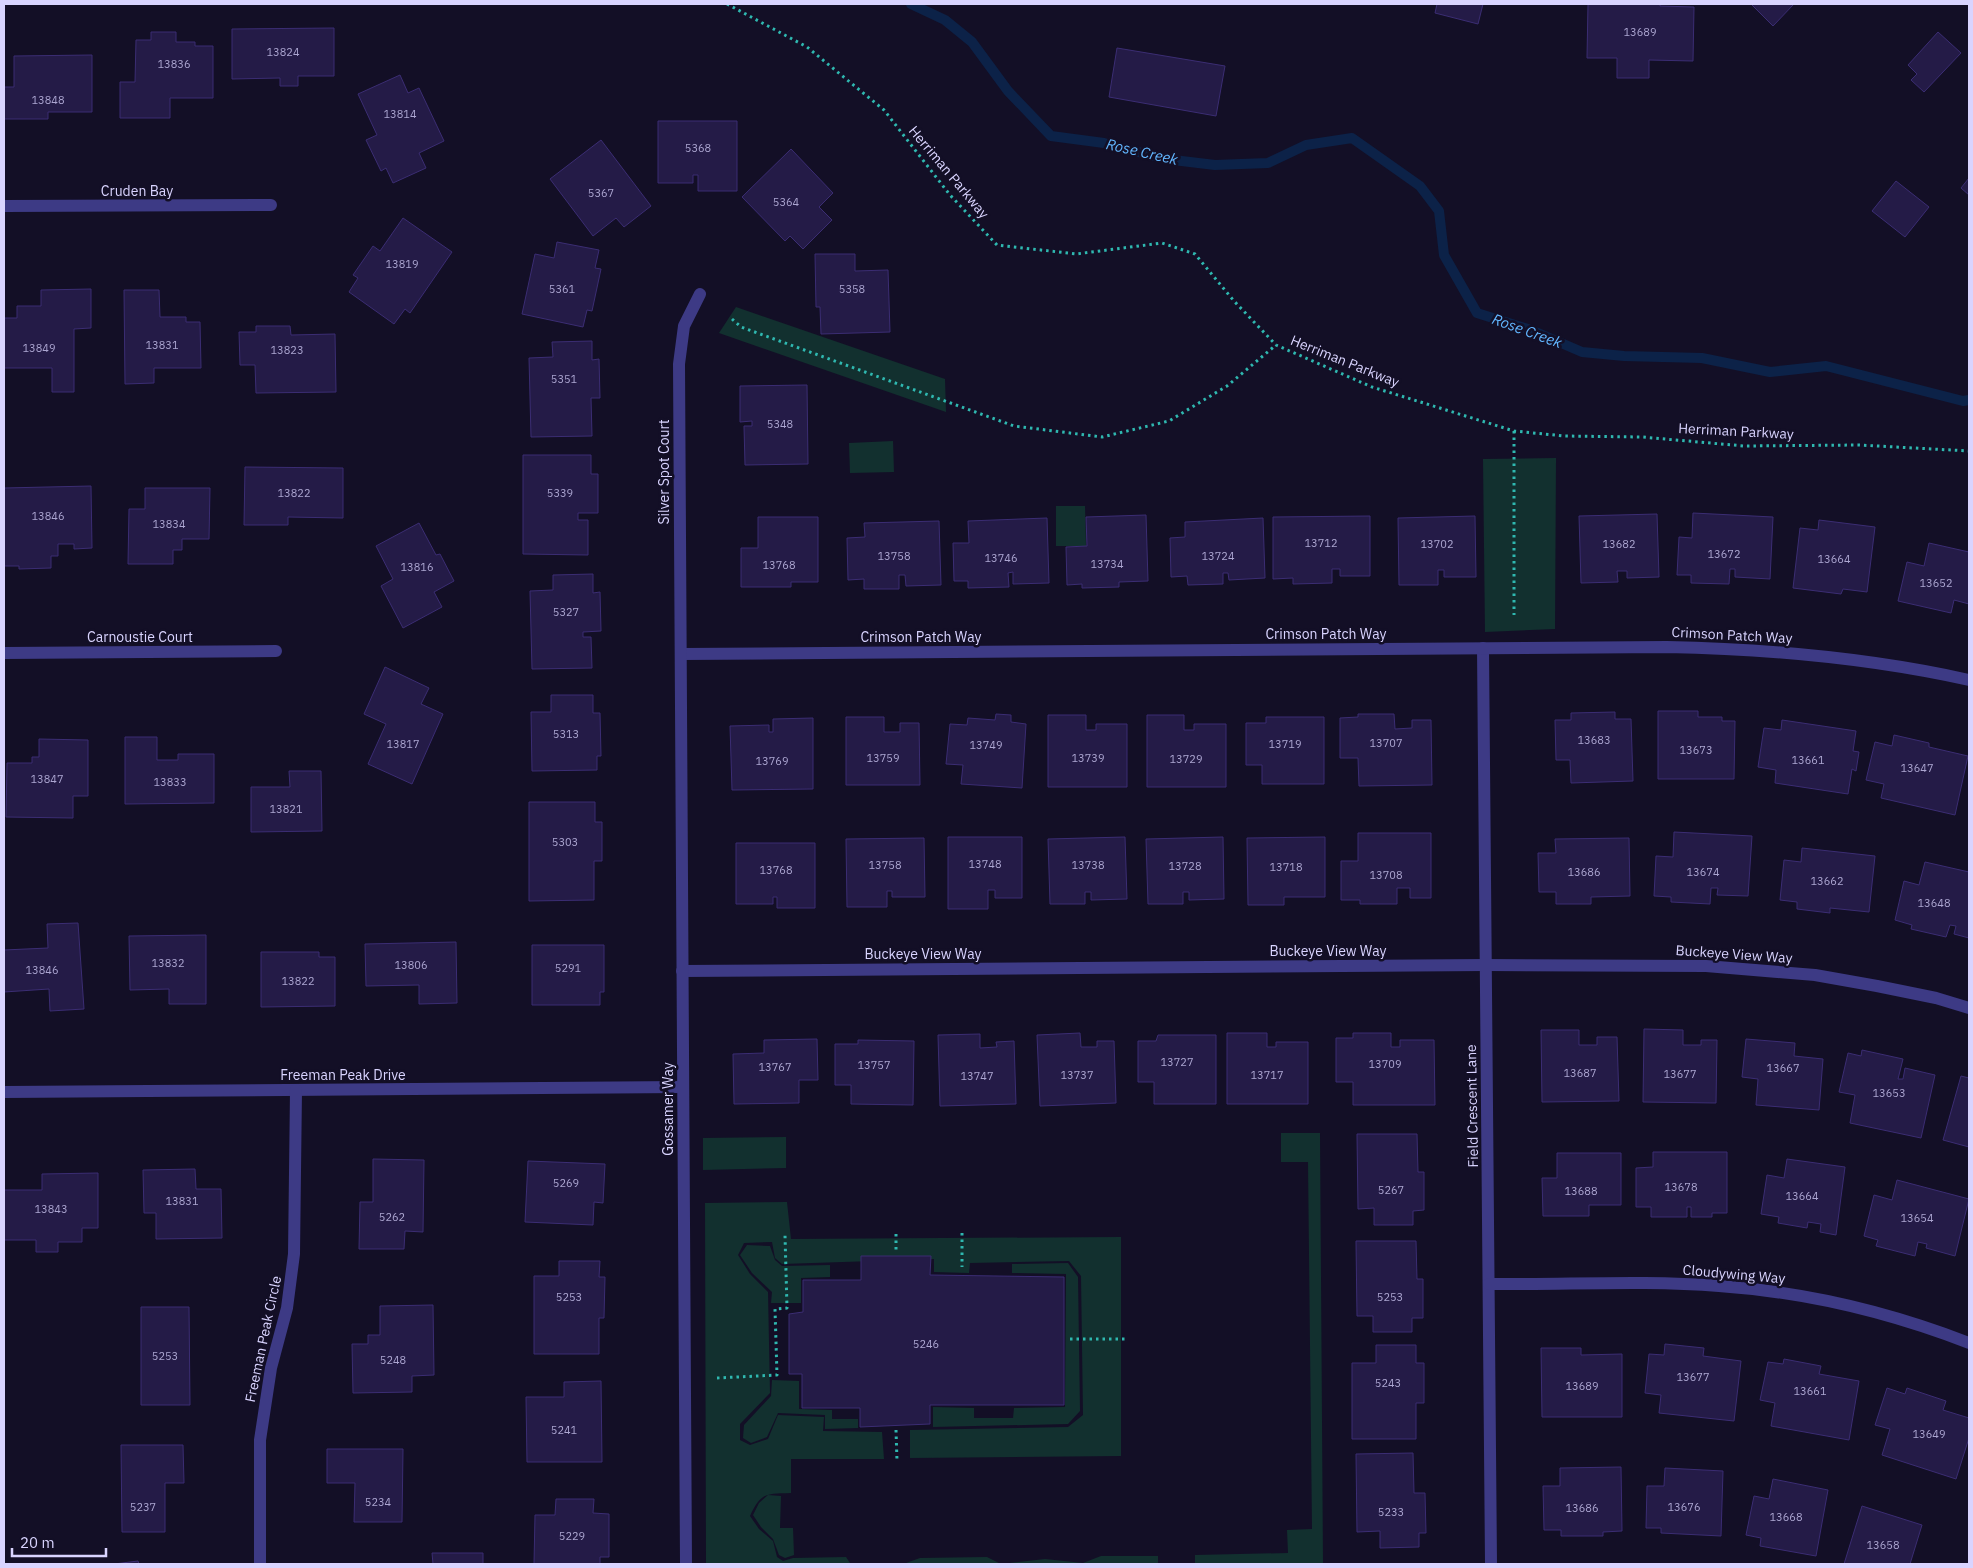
<svg xmlns="http://www.w3.org/2000/svg" width="1973" height="1568" font-family="'IBM Plex Sans',sans-serif">
<rect width="100%" height="100%" fill="#130f26"/>
<g fill="#12302f">
<path d="M736 307 945 379 946 412 719 333Z"/>
<path d="M893 441 894 472 850 473 849 443Z"/>
<path d="M1556 458 1555 629 1485 632 1483 459Z"/>
<path d="M1056 506H1085L1086 546H1056Z"/>
<path d="M1281 1133H1320L1323 1564H1195V1555L1288 1553 1287 1530 1312 1529 1308 1162H1281Z"/>
<path d="M786 1137V1168L703 1170V1138Z"/>
<path d="M787 1202 791 1239 1121 1237V1456L910 1458V1430L1068 1427 1083 1415 1081 1276 1069 1261 970 1263 969 1273 934 1272V1259L782 1264 775 1258 772 1242 744 1243 738 1255 750 1274 768 1292 770 1393 740 1424V1440L750 1445 768 1439 778 1415 824 1417 823 1431 882 1432 884 1459H791V1493C766 1494 761 1492 750 1516L759 1529 773 1541 777 1557 783 1561 793 1558 846 1557 850 1563H906L920 1558 987 1557 1001 1564 1045 1559 1083 1563 1101 1556H1158V1564H706L705 1203Z"/>
<path d="M747 1245 770 1246 775 1260 782 1266 830 1265V1277L801 1278V1303H771L772 1292 752 1273 740 1255Z"/>
<path d="M1068 1263 1078 1277 1080 1411 1068 1424 933 1427V1407L974 1408V1418H1013L1014 1408 1065 1407 1066 1274 1012 1273V1264Z"/>
<path d="M772 1380 799 1381V1409L832 1410V1419H858V1428L825 1429V1415L778 1413 767 1437 751 1443 743 1438 744 1425 771 1396Z"/>
<path d="M768 1495 781 1496 780 1528H793L794 1555 785 1558 779 1555 773 1539 761 1527 753 1515 759 1503Z"/>
</g>
<g fill="none" stroke-linecap="round" stroke-linejoin="round">
<path stroke="#0c2248" stroke-width="10" d="M911 4 945 20 972 42 1008 91 1051 136 1104 143 1165 159 1215 165 1268 163 1306 145 1352 138 1420 186 1439 211 1444 255 1477 313 1531 330 1582 352 1624 356 1702 358 1770 372 1826 366 1963 401 1969 400"/>
</g>
<g fill="#241b47" stroke="#3b2d73">
<path d="M1437 4H1483L1478 24 1435 13Z"/>
<path d="M1588 4H1660V6L1694 7 1693 61 1649 60V78H1617V58H1587Z"/>
<path d="M1751 4H1794L1773 26Z"/>
<path d="M334 28V76H298V86H280V78L232 79V29Z"/>
<path d="M151 32H176V42H195V46H213V98H170V118H120V82H135L136 40H151Z"/>
<path d="M1938 32 1961 53 1924 92 1911 80 1917 74 1908 65Z"/>
<path d="M1117 48 1225 66 1216 116 1109 97Z"/>
<path d="M92 55V112H48V119H4V87H14V56Z"/>
<path d="M400 75 408 93 419 88 444 141 419 153 426 168 393 183 386 168 381 171 366 140 377 135 358 94Z"/>
<path d="M658 121H737V191H698V175H693V183H658Z"/>
<path d="M601 140 651 206 624 227 616 218 593 236 550 179Z"/>
<path d="M791 149 833 193 819 207 832 220 803 249 790 236 785 241 742 197Z"/>
<path d="M1969 178V195L1961 188Z"/>
<path d="M1896 181 1929 207 1905 237 1872 211Z"/>
<path d="M403 218 452 252 410 313 405 309 394 324 349 292 358 278 353 275 373 246 380 251Z"/>
<path d="M557 242 599 250 595 268 601 269 592 311 587 310 583 327 522 314 535 254 554 258Z"/>
<path d="M815 254H855V271L888 270 890 332 821 334 820 307H816Z"/>
<path d="M91 289V328L74 329V392H52V368H4V318H17V306H41V290Z"/>
<path d="M124 290H159L160 317H186V322H200L201 368H154V383L125 384Z"/>
<path d="M256 326H290L291 335 335 334 336 392 256 393 255 365H240L239 332H256Z"/>
<path d="M592 341V360L599 359 600 398H591L592 436 531 437 529 358 553 357 552 342Z"/>
<path d="M807 385 808 464 745 465 744 426H752V421L740 422V386Z"/>
<path d="M523 455H591V474H598V513H578V520H588V555L523 554Z"/>
<path d="M245 467 343 468V518L288 517V525H244Z"/>
<path d="M91 486 92 548 74 549V544H58V556H51V568L19 569V566H4V488Z"/>
<path d="M145 488H210L209 539H182V550H173V564H128L129 509H145Z"/>
<path d="M1693 513 1773 517 1770 579 1735 577V569H1730L1729 584 1691 583V575H1677L1679 537 1692 538Z"/>
<path d="M1657 514 1659 577 1627 578V571H1617L1618 582 1581 583 1579 516Z"/>
<path d="M1146 515 1148 581 1119 582V587L1082 588V584L1067 585 1066 547 1087 546 1086 517Z"/>
<path d="M1370 516V576H1340V569H1332V583L1293 584V578L1273 579V517Z"/>
<path d="M1475 516 1476 577H1444V570H1438V585H1399L1398 518Z"/>
<path d="M758 517H818V582H791V587H741V548H758Z"/>
<path d="M1047 518 1049 583 1013 584V572L1008 573 1009 587 968 588V581H954L953 543H969L968 521Z"/>
<path d="M1263 518 1265 578 1229 580 1228 573H1223V584L1188 585 1187 576 1171 577 1170 538 1185 537V522Z"/>
<path d="M1819 520 1875 527 1867 592 1843 589 1841 594 1793 588 1800 528 1818 530Z"/>
<path d="M939 521 941 585 906 586 905 575H899V589H864V579L848 580 847 538 865 537 864 523Z"/>
<path d="M419 523 436 555 440 554 454 581 434 592 442 607 403 628 381 586 393 579 376 546Z"/>
<path d="M1929 543 1969 552V604L1954 600 1951 613 1898 601 1907 562 1924 566Z"/>
<path d="M593 574V593L600 592 601 631 583 632V637H591L592 668 532 669 530 591 553 590V575Z"/>
<path d="M385 667 429 688 421 704 443 714 412 784 368 764 386 724 364 714Z"/>
<path d="M551 695H593V713H600L601 756H597V770L532 771 531 712H551Z"/>
<path d="M1658 711H1698V717H1722V721H1735L1734 779H1658Z"/>
<path d="M1615 712V719H1631L1633 781 1571 783 1570 760H1556L1555 720H1571V713Z"/>
<path d="M996 714 1011 715V722L1026 724 1022 788 961 784 963 765 946 764 950 724 967 725 968 718 995 720Z"/>
<path d="M1358 714H1394L1395 729 1412 728V720H1431L1432 785 1359 786 1358 758H1340V718L1358 717Z"/>
<path d="M1048 715H1086V730H1096V724H1127V787H1048Z"/>
<path d="M1147 715H1184V730H1194V724H1226V787H1147Z"/>
<path d="M846 717H884V732H900V723H919L920 785H846Z"/>
<path d="M1266 717H1324V784H1262V765H1246V723H1266Z"/>
<path d="M813 718V789L732 790 730 726 769 725V732H773V719Z"/>
<path d="M1782 720 1856 731 1853 751 1859 752 1856 771 1852 769 1848 794 1775 783 1776 770 1758 767 1764 728 1781 730Z"/>
<path d="M1894 735 1929 743V747L1968 756 1955 815 1881 798 1884 784 1866 780 1875 742 1892 746Z"/>
<path d="M125 737H157V760H178V754H214V803L125 804Z"/>
<path d="M39 739 88 740V796H73V818L6 817 7 763H32V757H39Z"/>
<path d="M289 771H321L322 831 251 832V787H290Z"/>
<path d="M529 802H595V822H602V861H594V900L529 901Z"/>
<path d="M1674 832 1752 836 1748 896 1717 895 1718 888H1711L1710 904 1671 902V897L1654 896 1656 856 1673 857Z"/>
<path d="M1358 833H1431V898H1410V888H1397V904H1360V900H1341V861H1358Z"/>
<path d="M948 837H1022V898H995V890H988V909H948Z"/>
<path d="M1125 837 1127 899 1091 900V892H1085V904H1050L1048 839Z"/>
<path d="M1223 837 1224 899 1189 900V892H1183V904H1148L1146 839Z"/>
<path d="M1325 837V897H1284V905H1248L1247 838Z"/>
<path d="M924 838 925 897H892V891H887V907H847L846 839Z"/>
<path d="M1629 838 1630 896 1591 897V904H1556V892H1539L1538 853H1556L1555 839Z"/>
<path d="M736 843H815V908H777V897H773V904H736Z"/>
<path d="M1802 848 1875 856 1869 912 1830 908V913L1797 909V902L1780 900 1784 860 1801 862Z"/>
<path d="M1925 862 1969 872V938L1954 934 1956 926 1950 925 1946 937 1911 929 1912 925 1895 920 1904 881 1919 885Z"/>
<path d="M78 923 84 1009 50 1011 49 989 4 992V950L48 948 47 924Z"/>
<path d="M206 935V1004H169V989L130 990 129 936Z"/>
<path d="M456 942 457 1003 419 1004V985L366 986 365 944Z"/>
<path d="M532 945H604V992H600V1005H532Z"/>
<path d="M261 952H319V957H335V1006L261 1007Z"/>
<path d="M1644 1029 1683 1030V1045H1701V1040H1717L1716 1103 1643 1102Z"/>
<path d="M1541 1030H1579V1045H1597V1037H1617L1619 1101 1542 1102Z"/>
<path d="M1080 1033 1081 1047H1097V1041H1114L1116 1103 1040 1106 1037 1035Z"/>
<path d="M1227 1033H1267V1047H1276V1042H1308V1104H1227Z"/>
<path d="M1353 1033H1391V1047H1400V1040H1434L1435 1105H1353V1082H1336V1038H1353Z"/>
<path d="M980 1034V1048L997 1047 996 1042 1014 1041 1016 1104 940 1106 938 1035Z"/>
<path d="M1158 1035H1216V1104H1154V1082H1138V1041H1156Z"/>
<path d="M817 1039 818 1080H799V1103L734 1104 733 1054 764 1053V1040Z"/>
<path d="M1746 1039 1795 1043 1794 1056 1823 1059 1819 1110 1756 1105 1758 1079 1742 1077Z"/>
<path d="M858 1040 914 1041 913 1105 851 1104V1085H835V1044H858Z"/>
<path d="M1862 1050 1903 1059 1898 1079H1903L1905 1068 1935 1075 1921 1138 1850 1123 1855 1095 1839 1092 1848 1053 1861 1056Z"/>
<path d="M1961 1076 1969 1078V1147L1943 1140Z"/>
<path d="M1357 1134H1417L1418 1172H1424V1210L1413 1211V1225H1374V1208L1358 1209Z"/>
<path d="M1653 1152H1727V1213H1712V1217H1691V1207H1687V1217H1651V1207H1636V1168L1653 1167Z"/>
<path d="M1557 1153H1621V1205H1589V1216H1543L1542 1178H1557Z"/>
<path d="M373 1159 424 1160 423 1232 405 1231 404 1249H359L360 1202H373Z"/>
<path d="M1787 1159 1845 1167 1836 1235 1820 1232 1821 1224 1808 1222 1807 1228 1778 1223 1779 1217 1761 1214 1767 1175 1784 1178Z"/>
<path d="M528 1161 605 1164 603 1203 594 1202 593 1225 525 1222Z"/>
<path d="M195 1169 196 1189H221L222 1238 156 1239V1213H144L143 1170Z"/>
<path d="M98 1173V1228H82V1242H58V1252H36V1240H4V1190H42V1174Z"/>
<path d="M1897 1180 1969 1199 1955 1256 1926 1248 1927 1244 1918 1242 1915 1256 1876 1246 1878 1240 1864 1236 1874 1195 1892 1200Z"/>
<path d="M1356 1241H1416L1417 1279H1423V1318H1412V1332H1373V1316H1357Z"/>
<path d="M861 1256H931L930 1275 1064 1277V1405H930V1424L860 1427V1408H802V1374H789V1314L803 1312V1280H861Z"/>
<path d="M559 1261H600L599 1277H605L604 1318H599V1354H534V1276H559Z"/>
<path d="M433 1305 434 1375 412 1376V1392L353 1393 352 1344H368V1335H380V1306Z"/>
<path d="M141 1307H189L190 1405H141Z"/>
<path d="M1665 1344 1704 1348 1703 1356 1741 1361 1734 1421 1659 1413 1661 1395 1645 1393 1649 1354 1664 1355Z"/>
<path d="M1376 1345H1416V1363H1424V1403H1416V1439H1352V1363H1376Z"/>
<path d="M1541 1348H1581V1355L1622 1354V1417H1542Z"/>
<path d="M1784 1359 1821 1366 1819 1374 1859 1381 1849 1440 1771 1426 1775 1403 1760 1400 1768 1362 1783 1364Z"/>
<path d="M601 1381 602 1462H527L526 1397H564V1382Z"/>
<path d="M1887 1388 1905 1394 1907 1388 1946 1401 1943 1410 1969 1418V1438L1956 1479 1882 1455 1890 1429 1875 1425Z"/>
<path d="M121 1445H183L184 1483H165V1532H122Z"/>
<path d="M327 1449H403L402 1522H354L355 1483H327Z"/>
<path d="M1413 1453 1414 1493H1425L1426 1533H1419V1547L1380 1548V1531L1357 1532 1356 1454Z"/>
<path d="M1621 1467 1622 1531 1603 1532V1536H1561V1530H1544L1543 1486H1560V1468Z"/>
<path d="M1665 1468 1723 1471 1721 1536 1661 1533V1528H1646L1647 1486H1664Z"/>
<path d="M1773 1479 1828 1490 1816 1556 1760 1546 1761 1538 1746 1535 1754 1496 1769 1499Z"/>
<path d="M556 1499H594L593 1513 609 1514V1557H600V1564H534L535 1515H555Z"/>
<path d="M1862 1506 1922 1525 1910 1564H1844Z"/>
<path d="M432 1553H483V1564H433Z"/>
<path d="M138 1561 139 1564H114Z"/>
</g>
<g fill="none" stroke-linecap="round" stroke-linejoin="round">
<g stroke="#2fb8b0" stroke-width="3" stroke-dasharray="2.5 4" stroke-linecap="butt">
<path d="M727 4 807 47 884 110 950 195 997 245 1076 254 1162 243 1195 254 1234 301 1276 345 1372 387 1514 431 1564 436 1642 437 1744 446 1859 445 1969 451"/>
<path d="M732 319 741 327 1014 426 1102 437 1169 421 1227 386 1276 345"/>
<path d="M1514 431V615"/>
<path d="M962 1233V1267"/>
<path d="M896 1234V1253"/>
<path d="M1070 1339H1128"/>
<path d="M717 1378 777 1375 775 1309 787 1308 785 1235"/>
<path d="M896 1430 897 1461"/>
</g>
<g stroke="#3d3a85" stroke-width="12">
<path d="M4 206 271 205"/>
<path d="M1483 648 1491 1564"/>
<path d="M4 653 276 651"/>
<path d="M681 654 1667 647C1769 649 1870 658 1969 680"/>
<path d="M682 971 1486 965 1706 966 1815 975 1877 986 1936 998 1969 1008"/>
<path d="M4 1092 683 1087"/>
<path d="M1489 1284C1565 1285 1643 1280 1719 1286 1805 1292 1889 1312 1969 1343"/>
<path d="M260 1564V1440L271 1368 287 1308 294 1254 296 1090"/>
<path d="M686 1564 679 364 684 326 700 294"/>
</g>
</g>
<g text-anchor="middle" stroke-width="5" stroke-linejoin="round" paint-order="stroke">
<g font-size="11" fill="#aca6d1">
<text x="1640" y="36">13689</text>
<text x="283" y="56">13824</text>
<text x="174" y="68">13836</text>
<text x="48" y="104">13848</text>
<text x="400" y="118">13814</text>
<text x="698" y="152">5368</text>
<text x="601" y="197">5367</text>
<text x="786" y="206">5364</text>
<text x="402" y="268">13819</text>
<text x="562" y="293">5361</text>
<text x="852" y="293">5358</text>
<text x="162" y="349">13831</text>
<text x="39" y="352">13849</text>
<text x="287" y="354">13823</text>
<text x="564" y="383">5351</text>
<text x="780" y="428">5348</text>
<text x="294" y="497">13822</text>
<text x="560" y="497">5339</text>
<text x="48" y="520">13846</text>
<text x="169" y="528">13834</text>
<text x="1321" y="547">13712</text>
<text x="1437" y="548">13702</text>
<text x="1619" y="548">13682</text>
<text x="1724" y="558">13672</text>
<text x="894" y="560">13758</text>
<text x="1218" y="560">13724</text>
<text x="1001" y="562">13746</text>
<text x="1834" y="563">13664</text>
<text x="1107" y="568">13734</text>
<text x="779" y="569">13768</text>
<text x="417" y="571">13816</text>
<text x="1936" y="587">13652</text>
<text x="566" y="616">5327</text>
<text x="566" y="738">5313</text>
<text x="1594" y="744">13683</text>
<text x="1386" y="747">13707</text>
<text x="403" y="748">13817</text>
<text x="1285" y="748">13719</text>
<text x="986" y="749">13749</text>
<text x="1696" y="754">13673</text>
<text x="883" y="762">13759</text>
<text x="1088" y="762">13739</text>
<text x="1186" y="763">13729</text>
<text x="1808" y="764">13661</text>
<text x="772" y="765">13769</text>
<text x="1917" y="772">13647</text>
<text x="47" y="783">13847</text>
<text x="170" y="786">13833</text>
<text x="286" y="813">13821</text>
<text x="565" y="846">5303</text>
<text x="985" y="868">13748</text>
<text x="885" y="869">13758</text>
<text x="1088" y="869">13738</text>
<text x="1185" y="870">13728</text>
<text x="1286" y="871">13718</text>
<text x="776" y="874">13768</text>
<text x="1584" y="876">13686</text>
<text x="1703" y="876">13674</text>
<text x="1386" y="879">13708</text>
<text x="1827" y="885">13662</text>
<text x="1934" y="907">13648</text>
<text x="168" y="967">13832</text>
<text x="411" y="969">13806</text>
<text x="568" y="972">5291</text>
<text x="42" y="974">13846</text>
<text x="298" y="985">13822</text>
<text x="1177" y="1066">13727</text>
<text x="1385" y="1068">13709</text>
<text x="874" y="1069">13757</text>
<text x="775" y="1071">13767</text>
<text x="1783" y="1072">13667</text>
<text x="1580" y="1077">13687</text>
<text x="1680" y="1078">13677</text>
<text x="1077" y="1079">13737</text>
<text x="1267" y="1079">13717</text>
<text x="977" y="1080">13747</text>
<text x="1889" y="1097">13653</text>
<text x="566" y="1187">5269</text>
<text x="1681" y="1191">13678</text>
<text x="1391" y="1194">5267</text>
<text x="1581" y="1195">13688</text>
<text x="1802" y="1200">13664</text>
<text x="182" y="1205">13831</text>
<text x="51" y="1213">13843</text>
<text x="392" y="1221">5262</text>
<text x="1917" y="1222">13654</text>
<text x="569" y="1301">5253</text>
<text x="1390" y="1301">5253</text>
<text x="926" y="1348">5246</text>
<text x="165" y="1360">5253</text>
<text x="393" y="1364">5248</text>
<text x="1693" y="1381">13677</text>
<text x="1388" y="1387">5243</text>
<text x="1582" y="1390">13689</text>
<text x="1810" y="1395">13661</text>
<text x="564" y="1434">5241</text>
<text x="1929" y="1438">13649</text>
<text x="378" y="1506">5234</text>
<text x="143" y="1511">5237</text>
<text x="1684" y="1511">13676</text>
<text x="1582" y="1512">13686</text>
<text x="1391" y="1516">5233</text>
<text x="1786" y="1521">13668</text>
<text x="572" y="1540">5229</text>
<text x="1883" y="1549">13658</text>
</g>
<g font-size="14" fill="#d9d4ff" stroke="#130f26">
<text transform="translate(949 172) rotate(50)" y="5">Herriman Parkway</text>
<text x="137" y="196">Cruden Bay</text>
<text transform="translate(1345 361) rotate(22)" y="5">Herriman Parkway</text>
<text transform="translate(1736 431) rotate(3)" y="5">Herriman Parkway</text>
<text transform="translate(664 472) rotate(-90)" y="5">Silver Spot Court</text>
<text x="1326" y="639">Crimson Patch Way</text>
<text transform="translate(1732 635) rotate(3)" y="5">Crimson Patch Way</text>
<text x="140" y="642">Carnoustie Court</text>
<text x="921" y="642">Crimson Patch Way</text>
<text x="1328" y="956">Buckeye View Way</text>
<text x="923" y="959">Buckeye View Way</text>
<text transform="translate(1734 954) rotate(4)" y="5">Buckeye View Way</text>
<text x="343" y="1080">Freeman Peak Drive</text>
<text transform="translate(1472 1106) rotate(-91)" y="5">Field Crescent Lane</text>
<text transform="translate(668 1109) rotate(-90)" y="5">Gossamer Way</text>
<text transform="translate(1734 1274) rotate(5)" y="5">Cloudywing Way</text>
<text transform="translate(263 1339) rotate(-78)" y="5">Freeman Peak Circle</text>
</g>
<g font-size="15" font-style="italic" fill="#62b6ff" stroke="#130f26">
<text transform="translate(1142 152) rotate(13)" y="5">Rose Creek</text>
<text transform="translate(1527 331) rotate(20)" y="5">Rose Creek</text>
</g>
</g>
<rect width="1973" height="1568" fill="none" stroke="#d9d4ff" stroke-width="10"/>
<path d="M12 1548v8h94v-8" fill="none" stroke="#d9d4ff" stroke-width="2.5"/>
<text x="20" y="1548" font-size="15" fill="#d9d4ff" stroke="#130f26" stroke-width="4" paint-order="stroke">20 m</text>
</svg>
